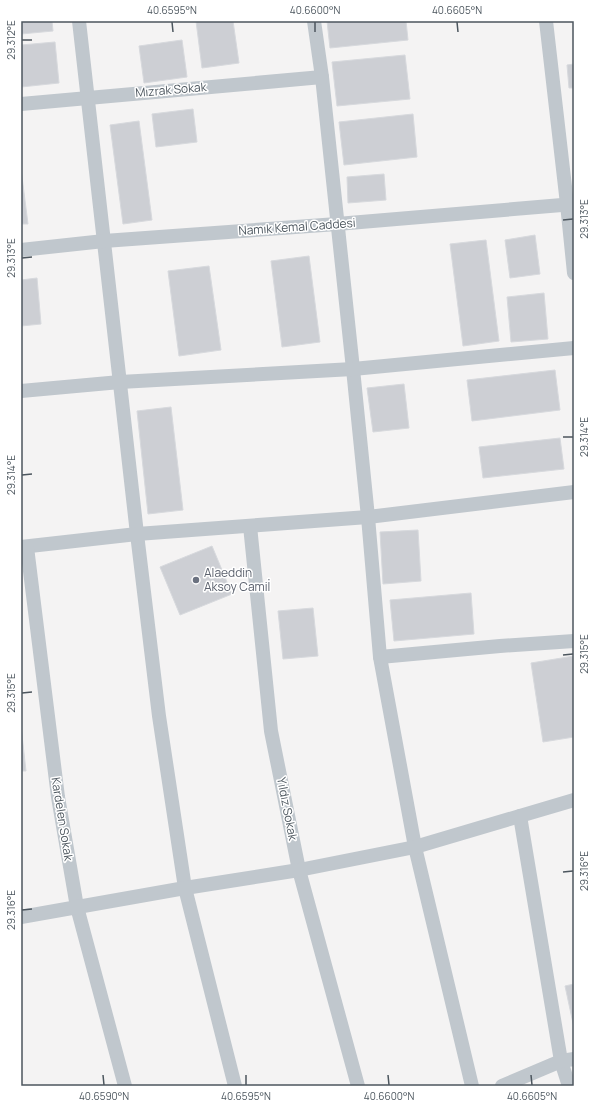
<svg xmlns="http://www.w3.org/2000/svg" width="595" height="1107" font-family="Manrope,sans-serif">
<rect width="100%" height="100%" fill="#f4f3f3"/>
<g fill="#cdcfd4" stroke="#d7d9dd">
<path d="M21 21H52L53 31 21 34Z"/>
<path d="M196 21H233L239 63 202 68Z"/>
<path d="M327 21H406L408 40 330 48Z"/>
<path d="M182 40 187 77 144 83 139 46Z"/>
<path d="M55 42 59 83 21 87V45Z"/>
<path d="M405 55 410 99 337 106 332 62Z"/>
<path d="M574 64V88H569L567 65Z"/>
<path d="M193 109 197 142 156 147 152 114Z"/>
<path d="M413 114 417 157 344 165 339 122Z"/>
<path d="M139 121 152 220 123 224 110 125Z"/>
<path d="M21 169 28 224H21Z"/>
<path d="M384 174 386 200 348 203 347 177Z"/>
<path d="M535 235 540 274 510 278 505 240Z"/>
<path d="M486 240 499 341 463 346 450 244Z"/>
<path d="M309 256 320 342 282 347 271 261Z"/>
<path d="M209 266 221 350 179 356 168 271Z"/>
<path d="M37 278 41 324 21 326V280Z"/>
<path d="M544 293 548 339 511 342 507 297Z"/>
<path d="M555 370 560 410 472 421 467 380Z"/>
<path d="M404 384 409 428 373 432 367 388Z"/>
<path d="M171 407 183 510 148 514 137 411Z"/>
<path d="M560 438 564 469 483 478 479 447Z"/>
<path d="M418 530 421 581 383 584 380 532Z"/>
<path d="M212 546 232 594 180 615 160 567Z"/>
<path d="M471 593 474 634 394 641 390 600Z"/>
<path d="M313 608 318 656 283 659 278 611Z"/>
<path d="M574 656V737L543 742 531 663Z"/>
<path d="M21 726 26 771H21Z"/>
<path d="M574 984V1028L565 986Z"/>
</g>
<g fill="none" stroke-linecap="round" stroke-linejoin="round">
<g stroke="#c0c7cd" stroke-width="14">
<path d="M79 21 137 534 159 716 185 888 235 1086"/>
<path d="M314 21 322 77 353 369 368 517 380 657 415 847 472 1086"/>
<path d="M546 21 567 204 574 273"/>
<path d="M21 104 322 77"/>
<path d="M21 250 104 241 337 224 574 204"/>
<path d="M21 391 120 382 353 369 574 348"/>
<path d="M250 526 271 731 299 870 358 1086"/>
<path d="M21 547 137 534 368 517 574 492"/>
<path d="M27 547 58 797 77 907 125 1086"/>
<path d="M380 657 500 646 574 641"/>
<path d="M520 816 561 1061 569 1086"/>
<path d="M21 917 185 888 299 870 415 847 574 800"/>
<path d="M502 1086 561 1061 574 1059"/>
</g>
</g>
<path fill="none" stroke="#4c565e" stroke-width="1.5" d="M172 22 173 32M315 22V32M457 22 458 32M22 40H32M563 220 573 219M22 258 32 257M563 437H573M22 475 32 474M563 655 573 654M22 693 32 692M563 872 573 871M22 910 32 909M103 1075 104 1085M246 1075V1085M388 1075 389 1085M531 1075 532 1085"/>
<circle fill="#6b7280" stroke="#fff" stroke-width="1.5" cx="196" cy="580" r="4"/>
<g text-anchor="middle" stroke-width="3" stroke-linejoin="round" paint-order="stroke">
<g font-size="12" fill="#4c565e" stroke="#fff">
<text transform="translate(171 90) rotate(-5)" y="4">Mızrak Sokak</text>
<text transform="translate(297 227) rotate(-4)" y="4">Namık Kemal Caddesi</text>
<text transform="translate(287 809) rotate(79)" y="4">Yıldız Sokak</text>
<text transform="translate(62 819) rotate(81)" y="4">Kardelen Sokak</text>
</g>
<g font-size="12" fill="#5b616d" stroke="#fff" text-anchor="start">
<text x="204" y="577">Alaeddin<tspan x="204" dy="14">Aksoy Camiİ</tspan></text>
</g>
</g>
<rect width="595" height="1107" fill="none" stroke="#ffffff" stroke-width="44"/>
<rect x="22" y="22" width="551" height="1063" fill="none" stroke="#4c565e" stroke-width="1.5"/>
<g font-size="10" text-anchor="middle" fill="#4c565e">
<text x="172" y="14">40.6595°N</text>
<text x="315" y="14">40.6600°N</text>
<text x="457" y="14">40.6605°N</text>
<text transform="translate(11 40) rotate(-90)" y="4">29.312°E</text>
<text transform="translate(584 219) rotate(-90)" y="4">29.313°E</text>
<text transform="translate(11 258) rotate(-90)" y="4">29.313°E</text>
<text transform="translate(584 437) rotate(-90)" y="4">29.314°E</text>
<text transform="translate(11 475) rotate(-90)" y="4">29.314°E</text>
<text transform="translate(584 654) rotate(-90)" y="4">29.315°E</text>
<text transform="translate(11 693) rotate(-90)" y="4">29.315°E</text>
<text transform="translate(584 871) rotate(-90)" y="4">29.316°E</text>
<text transform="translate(11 910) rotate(-90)" y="4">29.316°E</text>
<text x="104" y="1100">40.6590°N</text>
<text x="246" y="1100">40.6595°N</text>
<text x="389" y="1100">40.6600°N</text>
<text x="532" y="1100">40.6605°N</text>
</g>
</svg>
